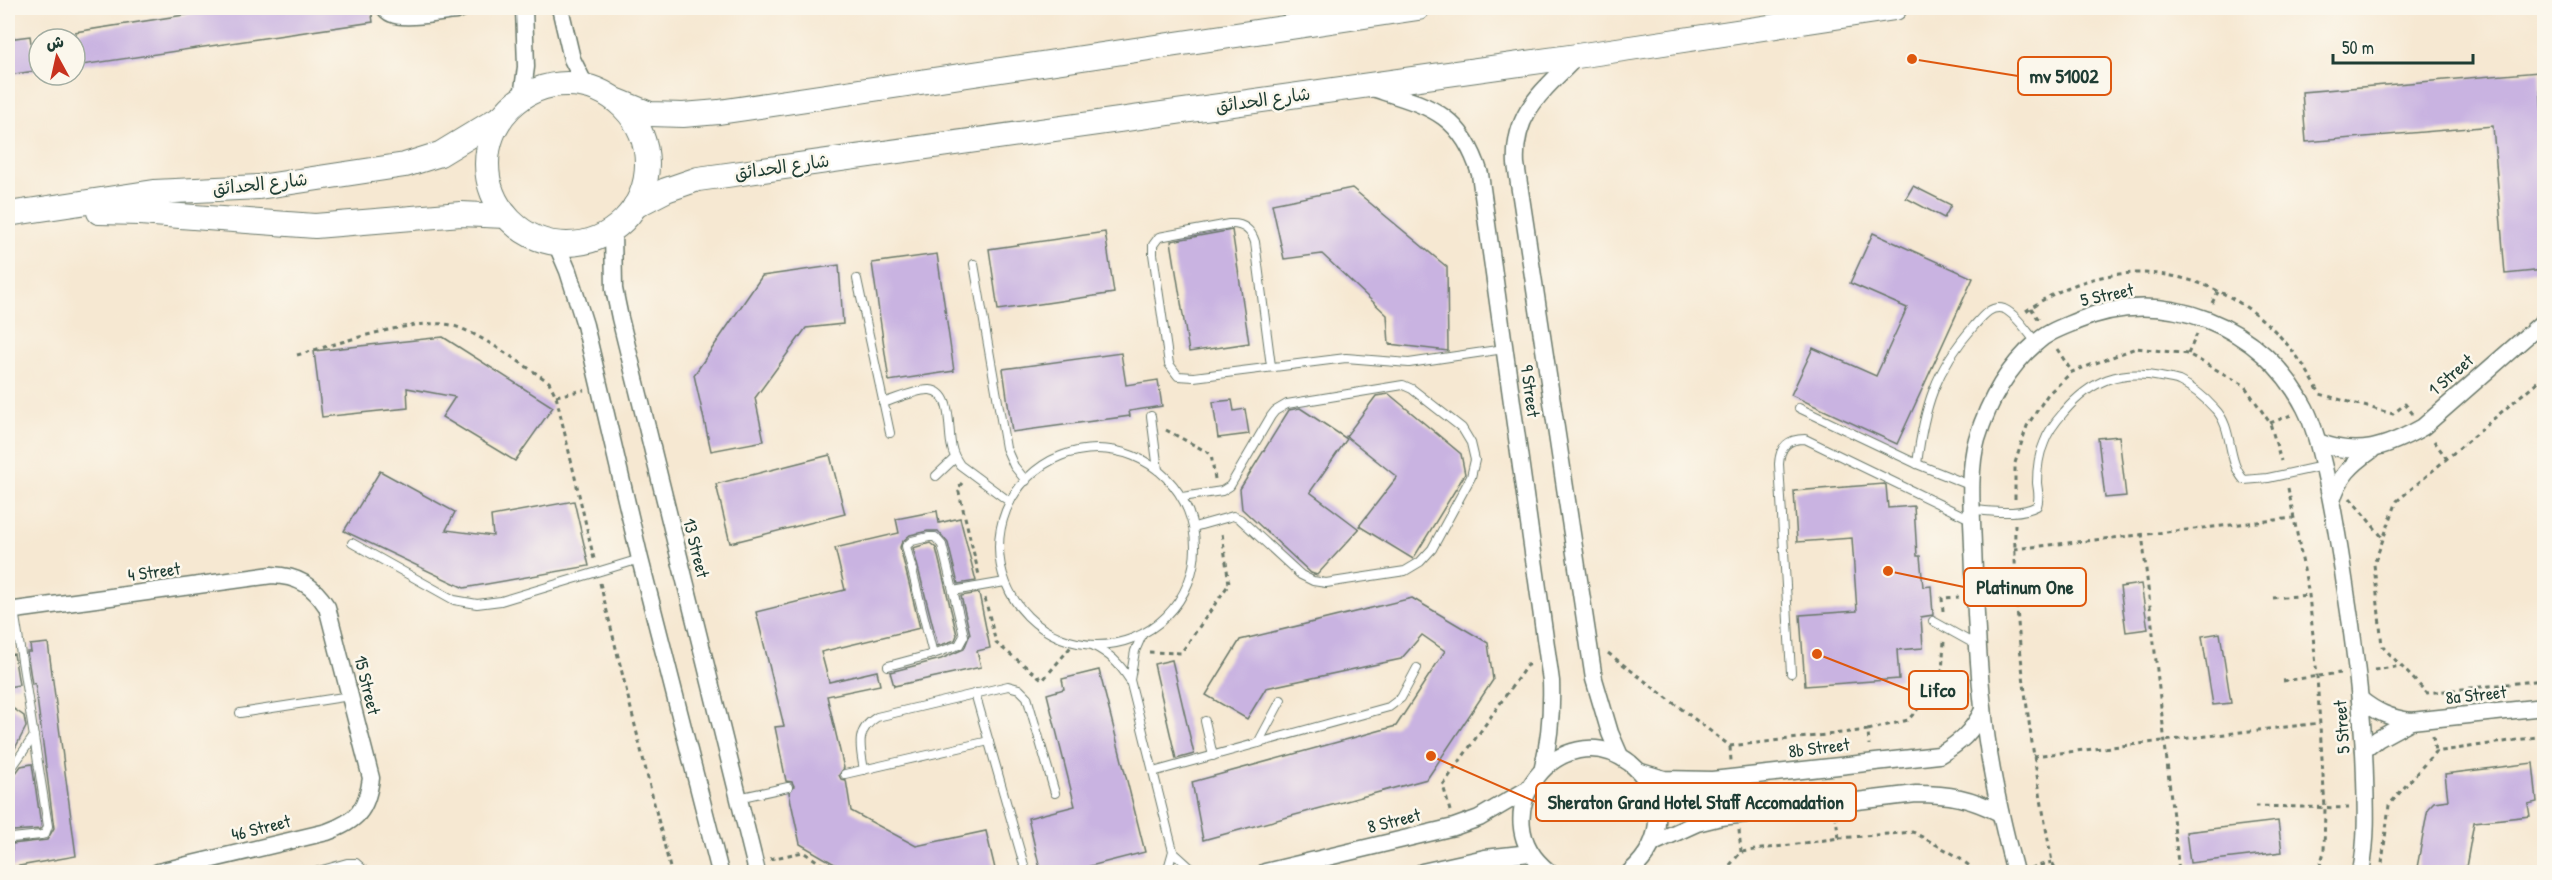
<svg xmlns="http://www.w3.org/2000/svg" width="2552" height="880" font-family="'Patrick Hand','Playpen Sans Arabic',sans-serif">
<rect width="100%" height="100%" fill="#fbf7ec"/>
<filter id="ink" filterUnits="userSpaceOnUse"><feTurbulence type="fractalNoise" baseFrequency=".0167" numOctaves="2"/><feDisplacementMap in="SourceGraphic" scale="12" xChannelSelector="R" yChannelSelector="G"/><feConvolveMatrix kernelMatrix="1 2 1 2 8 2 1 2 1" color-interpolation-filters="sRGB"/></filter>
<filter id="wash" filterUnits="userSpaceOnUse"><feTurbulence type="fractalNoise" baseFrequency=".008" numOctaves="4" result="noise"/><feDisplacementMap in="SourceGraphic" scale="24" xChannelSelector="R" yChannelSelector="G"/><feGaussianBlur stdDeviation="1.35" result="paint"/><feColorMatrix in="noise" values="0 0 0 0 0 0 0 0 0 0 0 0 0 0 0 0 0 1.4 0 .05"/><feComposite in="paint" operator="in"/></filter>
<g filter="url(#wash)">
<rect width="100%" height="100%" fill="#f6e8d2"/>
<g id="blocks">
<g fill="#c9b3e1">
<path d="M229 8H371L373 22 75 66V32Z"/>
<path d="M30 36 35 71 8 75V39Z"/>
<path d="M2539 72 2544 143V270L2505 274 2493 126 2306 142 2302 92Z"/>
<path d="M1913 186 1951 205 1944 218 1906 198Z"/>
<path d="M1352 188 1447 267 1448 351 1389 344 1387 315 1322 254 1284 259 1272 204Z"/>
<path d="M1232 230 1249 343 1189 352 1171 241Z"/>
<path d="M1105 232 1114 293 998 310 989 249Z"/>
<path d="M1873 233 1973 278 1897 444 1791 395 1813 348 1876 376 1907 308 1850 283Z"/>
<path d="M937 254 954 371 889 381 872 263Z"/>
<path d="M839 265 843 324 806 328 755 398 764 441 711 451 694 375 762 276Z"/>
<path d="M443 337 553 407 515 461 442 417 455 397 407 388 408 408 322 417 314 351Z"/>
<path d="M1121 353 1126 385 1158 380 1162 406 1129 411 1130 416 1012 432 1003 369Z"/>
<path d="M1389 394 1461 454 1465 474 1413 559 1359 526 1397 477 1346 436 1376 396Z"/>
<path d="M1232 400 1234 411 1245 409 1249 434 1218 438 1213 402Z"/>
<path d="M1300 408 1347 439 1310 492 1359 529 1317 575 1311 573 1242 509 1240 489 1289 410Z"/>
<path d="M2119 436 2126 496 2105 498 2098 438Z"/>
<path d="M830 455 845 514 730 543 716 484Z"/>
<path d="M380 471 455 512 446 530 493 536 491 516 574 501 589 566 464 588 344 531Z"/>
<path d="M1884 484 1886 485 1888 508 1914 506 1917 556H1920L1923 587 1931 586 1933 615 1921 617 1923 648 1897 650 1899 679 1805 686 1800 615 1857 611 1852 538 1797 542 1794 491Z"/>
<path d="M937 511 939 523 960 518 976 581 958 584 948 543 938 531H928L910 535 902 542 900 547 920 628 821 652 829 682 877 671 880 685 827 696 844 768 839 775 841 779 846 780 851 811 916 846 986 831 996 873H850L800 844 789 793 794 786 792 782 786 781 775 727 784 726 756 612 845 590 835 548 899 533 896 519Z"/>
<path d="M930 543 936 548 957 635 955 640 938 646 913 548Z"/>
<path d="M2141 584 2148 629 2126 632 2120 587Z"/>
<path d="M979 593 990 648 977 651 981 667 894 686 890 672 941 659 964 649 970 634 961 596Z"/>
<path d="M1412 598 1488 643 1493 680 1427 779 1203 840 1192 782 1396 726 1445 651 1422 635 1401 659 1266 688 1247 719 1206 695 1240 640Z"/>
<path d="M2220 633 2231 703 2213 705 2202 636Z"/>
<path d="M48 643 76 856 8 868V846L12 849V844L47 840 54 828 35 683 32 684 27 652H31L30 645Z"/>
<path d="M14 654 19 685 8 687V655Z"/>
<path d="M1172 660 1194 754 1176 759 1154 664Z"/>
<path d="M1099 670 1145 852 1063 873H1041L1028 818 1075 806 1047 694 1064 689 1062 679Z"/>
<path d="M8 705 24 716 26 727 8 762Z"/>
<path d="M2533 763 2537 802 2528 804 2530 816 2474 822 2465 873H2416L2428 808 2434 802 2448 800 2445 774Z"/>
<path d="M32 764 41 825 40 829 13 831 10 830 8 814V779L13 777 21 766Z"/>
<path d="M2278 821 2282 852 2190 863 2186 832Z"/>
</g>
</g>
</g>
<g filter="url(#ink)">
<use href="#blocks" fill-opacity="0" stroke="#6a796b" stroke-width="1.5"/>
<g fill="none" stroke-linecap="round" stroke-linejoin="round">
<g stroke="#6a796b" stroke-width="10">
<g id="lane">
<path d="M974 264 1006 448 1014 466 1026 481"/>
<path d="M857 279 890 433"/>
<path d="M1271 366 1255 242C1251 229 1242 223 1229 224L1159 237 1153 245V254L1169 364 1178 376 1194 377 1346 358 1409 363 1504 349"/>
<path d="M883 403C895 399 918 389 930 390 954 392 947 432 952 448 953 454 956 459 960 465L1010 502"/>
<path d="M1799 408 1917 464 1972 486"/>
<path d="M1151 416 1158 470"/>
<circle cx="1097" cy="547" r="98"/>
<path d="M1917 464C1924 407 1935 370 1974 326 1982 317 1991 304 2004 309 2016 314 2028 333 2036 342"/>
<path d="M936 476 955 458"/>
<path d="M1182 497 1222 491 1230 486 1271 416 1275 411 1287 404 1403 385 1412 389 1462 428 1471 443 1475 460 1471 477 1432 549 1420 562 1405 571 1326 583 1313 581 1301 575 1240 519 1233 516 1194 527"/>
<path d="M1972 510C1993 511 2018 516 2037 506 2040 497 2038 492 2037 483 2037 471 2039 454 2044 443 2048 431 2056 421 2064 412 2091 380 2120 369 2161 377 2167 378 2174 379 2179 381 2192 387 2206 399 2215 409 2234 428 2226 460 2244 480L2268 478 2323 466"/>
<path d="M929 537H935L942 545 964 636 959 645 933 654 906 546 912 541Z"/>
<path d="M352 543 454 600 477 604 501 601 640 559"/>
<path d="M953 591 1005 582"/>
<path d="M1933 621 1978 646"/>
<path d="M1092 645C1110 654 1119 663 1130 680L1173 851 1167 872"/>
<path d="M888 666 933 654"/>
<path d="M1791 673 1779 464C1780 446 1788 439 1805 439L1972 520"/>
<path d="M1130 680 1135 651 1142 635"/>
<path d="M975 693 1026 872"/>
<path d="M240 713 350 696"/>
<path d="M1205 721 1213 756"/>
<path d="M1258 743 1281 700"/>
<path d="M864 770C860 747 855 730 877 717L1008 686 1019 689 1027 697 1055 793"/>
<path d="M1153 772 1389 707 1401 698 1417 668"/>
<path d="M8 773 34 736"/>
<path d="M845 774 989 741"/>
<path d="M738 798 788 787"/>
<path d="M8 836 12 838 41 835 45 834 48 826 14 610"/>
<path d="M1173 852 1195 872"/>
<path d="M315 872 347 863H356L366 872"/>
</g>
</g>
<g stroke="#6a796b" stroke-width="19">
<g id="street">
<path d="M385 8C394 24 438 12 456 11L463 8"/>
<path d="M560 8 572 59 585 85"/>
<path d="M1577 56C1544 91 1513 111 1516 164L1594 679 1610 733 1620 756"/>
<path d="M1372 88C1428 106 1461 112 1480 174L1551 681C1552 711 1550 738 1543 767"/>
<path d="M522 97 526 67 524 8"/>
<path d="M613 230 614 289 620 318 757 872"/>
<path d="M556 243 568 271 585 325 640 559 720 872"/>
<path d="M2318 442C2358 458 2387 447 2423 427L2544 321"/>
<path d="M2332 501C2339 476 2351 465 2372 450"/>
<path d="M8 611 272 575C298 576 313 585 327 607L371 778C367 810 357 821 327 832L158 872"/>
<path d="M2360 699C2376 712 2390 718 2411 721L2544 707"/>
<path d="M2364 750 2378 739 2411 721"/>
<path d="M1641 772 1664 779 1712 780 1939 755C1960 743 1972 732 1983 710"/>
<path d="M1653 843 1697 823 1721 817 1916 794C1950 794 1970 798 2000 813"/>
<path d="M1265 872 1454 827 1479 818 1525 791"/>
<path d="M1422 872 1485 858 1530 853"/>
<path d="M1549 872C1477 816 1561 711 1630 763 1643 774 1653 787 1656 804 1661 832 1651 854 1630 872"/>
<path d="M2015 872C2001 819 1988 763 1983 707 1977 654 1975 600 1973 546 1972 514 1968 470 1977 439 1988 403 2007 368 2036 343 2047 332 2063 327 2077 321 2163 284 2263 326 2305 408 2315 428 2320 451 2325 472 2337 523 2343 574 2351 625 2358 676 2364 727 2365 779 2366 811 2367 841 2361 872"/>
</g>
</g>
<g stroke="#6a796b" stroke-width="26">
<g id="secondary">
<circle cx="567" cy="164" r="80"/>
<path d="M618 101 650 114 683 115 719 112 1418 8"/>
<path d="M635 206 666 190 698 179 1577 56 1895 8"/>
<path d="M99 212 140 213 315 226 461 214 506 216"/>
<path d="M8 214 154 192 259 187 405 165 440 154 501 117"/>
</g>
</g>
<g stroke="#6a796b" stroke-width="3" stroke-dasharray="4.5 4.5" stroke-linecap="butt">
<path d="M2212 303 2218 292"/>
<path d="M2031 308 2039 320"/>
<path d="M2026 311C2134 234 2263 280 2320 394L2393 414 2405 404 2413 414"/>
<path d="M2057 349 2072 372"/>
<path d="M2188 354 2197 334"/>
<path d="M297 355C334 345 420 315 454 326 479 333 525 366 549 382L556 396 594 559"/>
<path d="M2544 376 2397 501 2374 564 2382 646 2427 693 2544 680"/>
<path d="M556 396 584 390"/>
<path d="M2270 423 2291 415"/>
<path d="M1166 430 1211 454 1215 479"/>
<path d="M2434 441 2447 459"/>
<path d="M962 483 958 488 979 575"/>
<path d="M2288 488 2309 595 2317 676 2325 808 2324 852 2318 872"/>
<path d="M2350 498 2383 538"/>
<path d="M2015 499V463L2027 426 2048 394 2072 372 2136 348 2188 354 2244 385 2270 423 2281 461"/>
<path d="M2015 524C2013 638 2032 750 2052 862L2057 872"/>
<path d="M2142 533 2179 872"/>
<path d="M2014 549 2293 518"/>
<path d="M600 583 671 872"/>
<path d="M1993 594 2015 593"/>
<path d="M985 598 996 643 1043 680 1074 643"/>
<path d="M2273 598 2309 595"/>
<path d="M1943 611 1942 598 1959 597"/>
<path d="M1149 652 1181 653 1229 584 1222 533"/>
<path d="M1608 653 1730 746 1868 730 1869 745"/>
<path d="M2374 670 2402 666"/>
<path d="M2283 681 2340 673"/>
<path d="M1868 730 1908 720 1922 704 1942 673 1944 641"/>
<path d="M2433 736 2435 752"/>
<path d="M1730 747 1731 761"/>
<path d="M2033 756 2320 723"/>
<path d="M2255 806 2349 808"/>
<path d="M1450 811 1443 785 1527 665 1533 664"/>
<path d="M1739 830 1741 852"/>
<path d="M1839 838 1913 832 1955 855 1971 867 1973 872"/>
<path d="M770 859 803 852 834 872"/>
<path d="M2031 868 2052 862"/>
<path d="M1724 872 1741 852 1839 838 1836 819"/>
<path d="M2381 872 2389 805 2435 752 2544 736"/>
</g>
<use href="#lane" stroke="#fff" stroke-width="8"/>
<use href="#street" stroke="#fff" stroke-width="16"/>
<use href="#secondary" stroke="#fff" stroke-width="24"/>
</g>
</g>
<g text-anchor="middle" stroke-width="5" stroke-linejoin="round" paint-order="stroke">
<g font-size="18" fill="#1f3d34" stroke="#fbf7ec">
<text transform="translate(1263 100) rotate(-8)" y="6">شارع الحدائق</text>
<text transform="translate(782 167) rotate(-8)" y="6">شارع الحدائق</text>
<text transform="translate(260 184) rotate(-6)" y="6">شارع الحدائق</text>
<text transform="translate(2107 295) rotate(-12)" y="6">5 Street</text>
<text transform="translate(2451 375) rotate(-41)" y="6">1 Street</text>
<text transform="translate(1530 391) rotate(82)" y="6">9 Street</text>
<text transform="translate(696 548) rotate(76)" y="6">13 Street</text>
<text transform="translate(154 572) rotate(-8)" y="6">4 Street</text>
<text transform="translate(367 685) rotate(76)" y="6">15 Street</text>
<text transform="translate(2476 695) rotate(-6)" y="6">8a Street</text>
<text transform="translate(2342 727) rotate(-94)" y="6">5 Street</text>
<text transform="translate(1819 748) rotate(-7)" y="6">8b Street</text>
<text transform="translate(1394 821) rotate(-14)" y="6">8 Street</text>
<text transform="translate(261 828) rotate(-14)" y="6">46 Street</text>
</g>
</g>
<path fill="none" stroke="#de580e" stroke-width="2" d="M1912 59L2018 76M1888 571L1964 587M1817 654L1909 690M1431 756L1536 802"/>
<g fill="#de580e" stroke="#fbf7ec" stroke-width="2">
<circle cx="1912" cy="59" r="6"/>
<circle cx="1888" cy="571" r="6"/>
<circle cx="1817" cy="654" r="6"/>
<circle cx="1431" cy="756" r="6"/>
</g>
<g fill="#fbf7ec" stroke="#de580e" stroke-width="2">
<rect x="2018" y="57" width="93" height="38" rx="6"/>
<rect x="1964" y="568" width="122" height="38" rx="6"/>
<rect x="1909" y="671" width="59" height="38" rx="6"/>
<rect x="1536" y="783" width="320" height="38" rx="6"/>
</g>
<g font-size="20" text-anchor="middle" font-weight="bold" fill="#1f3d34">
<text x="2064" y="83">mv 51002</text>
<text x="2025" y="594">Platinum One</text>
<text x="1938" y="697">Lifco</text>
<text x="1696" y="809">Sheraton Grand Hotel Staff Accomadation</text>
</g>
<rect width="2552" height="880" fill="none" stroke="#fbf7ec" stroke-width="30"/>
<g transform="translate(57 57) rotate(352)"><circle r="28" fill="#fbf7ec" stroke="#a3ada2" stroke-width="1.5"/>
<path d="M0-4.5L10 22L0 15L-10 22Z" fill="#c8321e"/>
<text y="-9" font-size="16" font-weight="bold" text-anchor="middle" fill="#1f3d34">ش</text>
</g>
<path d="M2333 54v9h140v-9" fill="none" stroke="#1f3d34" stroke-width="3"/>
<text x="2342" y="54" font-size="18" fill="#1f3d34" stroke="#fbf7ec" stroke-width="4.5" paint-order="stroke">50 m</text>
</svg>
